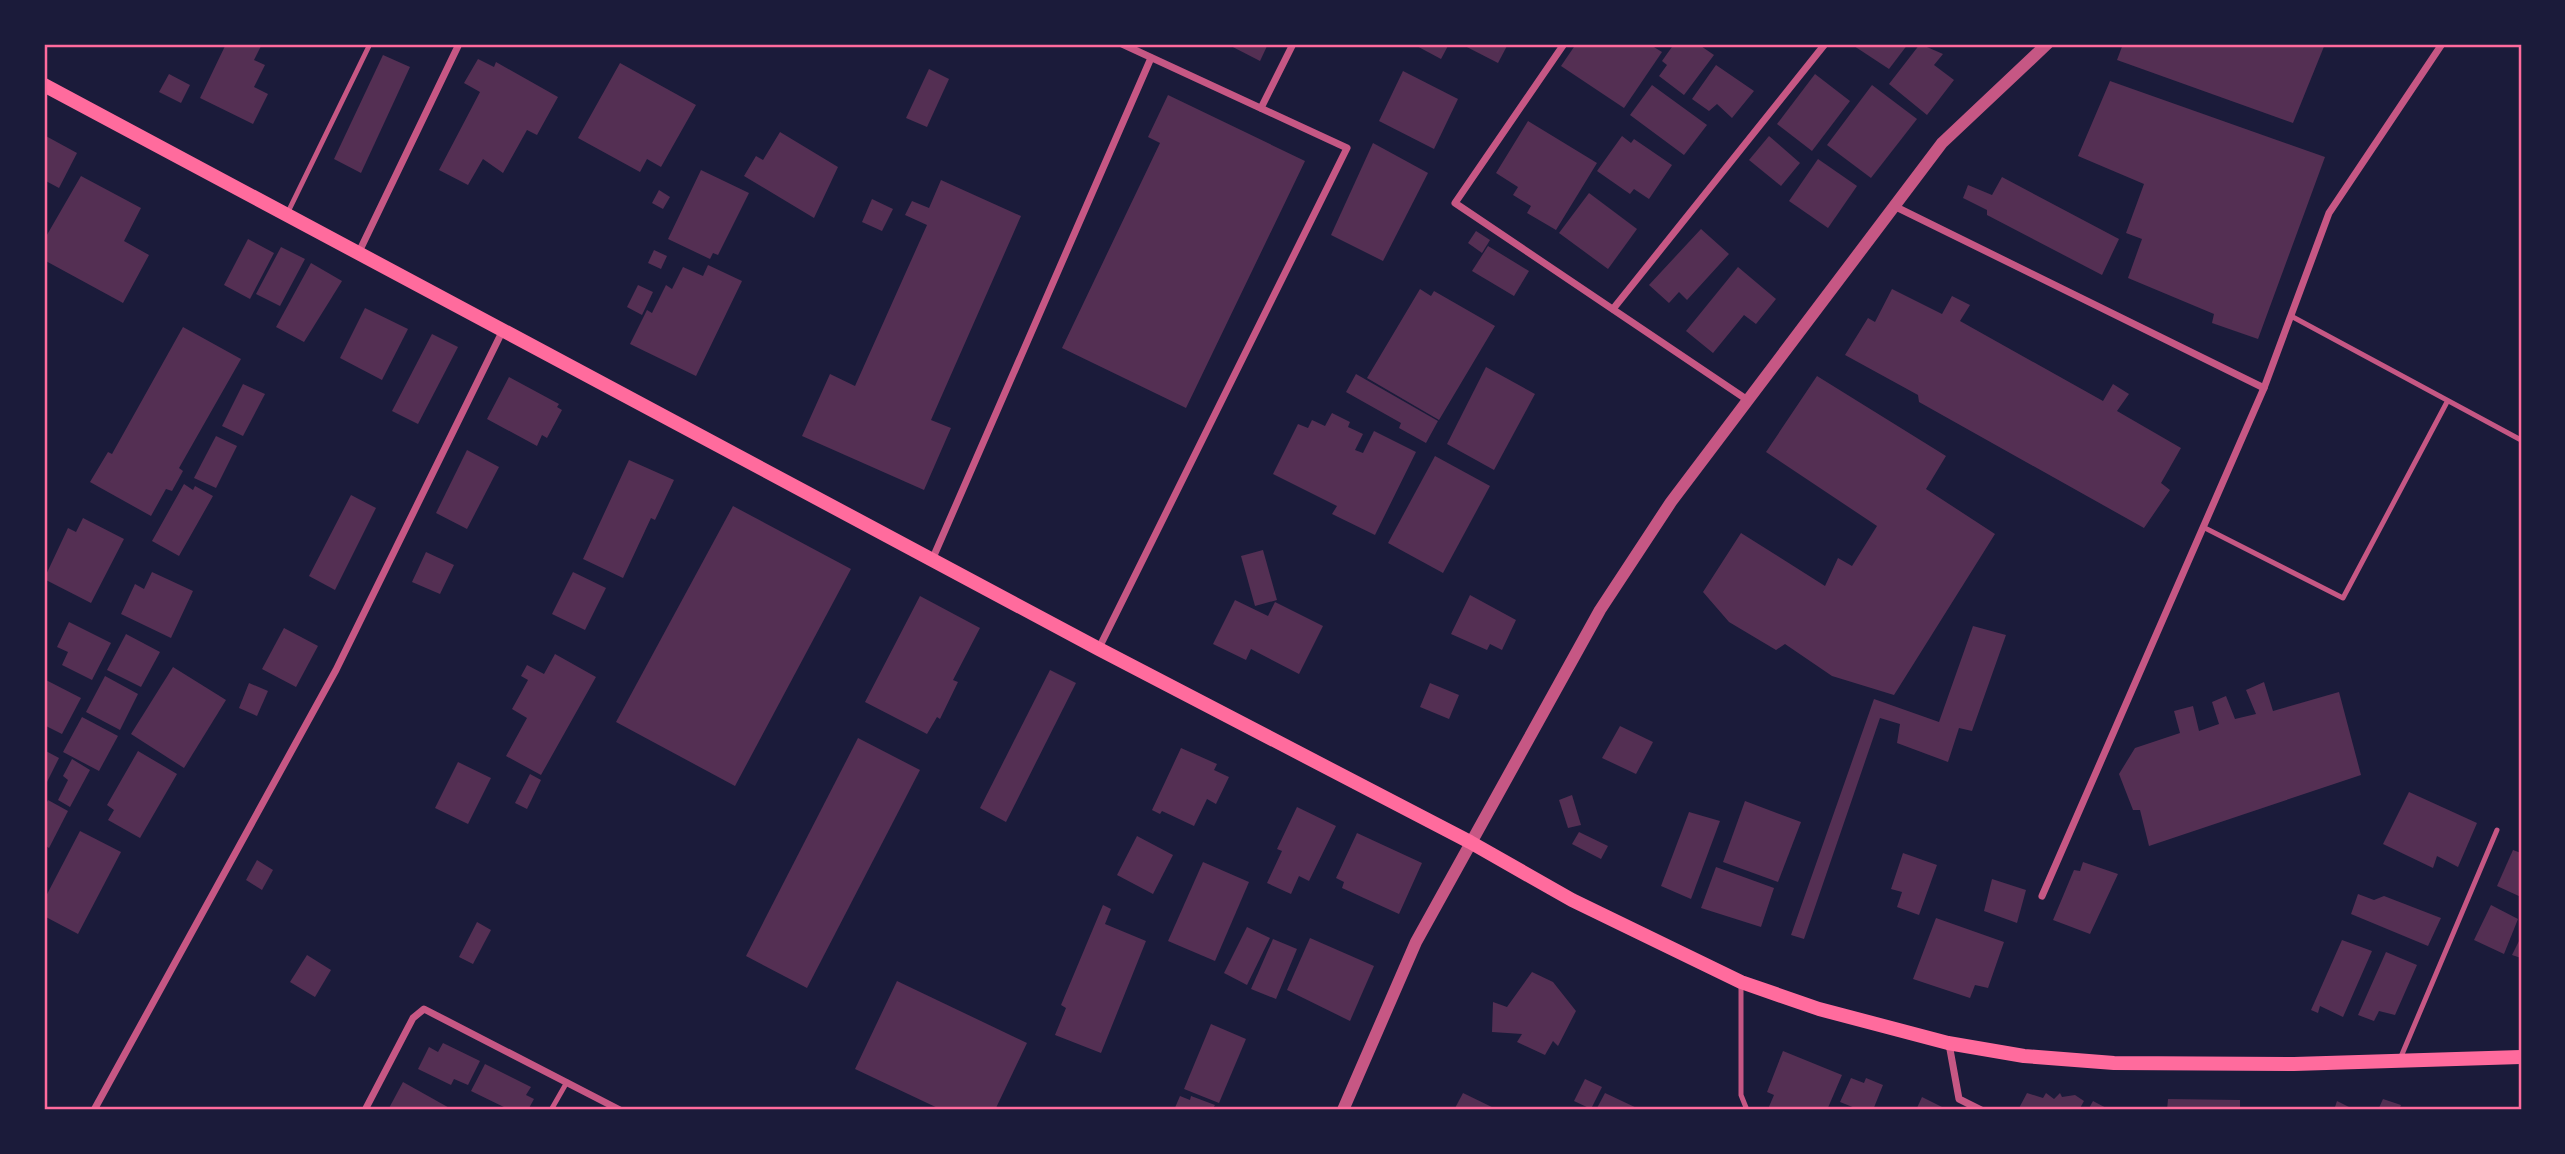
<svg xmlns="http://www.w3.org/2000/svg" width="2565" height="1154" font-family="'Noto Sans',sans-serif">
<rect width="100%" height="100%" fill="#1b1b3a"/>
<g fill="#542f53">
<path d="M226 44H262L254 60 265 65 254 87 268 94 253 124 200 98Z"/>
<path d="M1227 44H1268L1260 61Z"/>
<path d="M1413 44H1449L1441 59Z"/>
<path d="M1461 44H1508L1498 63Z"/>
<path d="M1576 44H1649L1662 52 1624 108 1561 66Z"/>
<path d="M1674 44H1698L1714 55 1684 95 1659 76 1667 65 1662 61Z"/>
<path d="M1851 44H1908L1889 69Z"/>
<path d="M1920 44 1943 54 1934 65 1954 80 1927 115 1889 84Z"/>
<path d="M2123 44H2325L2293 123 2117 60Z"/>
<path d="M383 55 410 67 361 173 334 159Z"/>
<path d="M478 59 494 67 496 62 558 97 537 135 527 130 503 173 483 159 468 185 439 170 480 92 464 83Z"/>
<path d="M620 63 696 105 661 167 647 159 640 172 578 138Z"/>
<path d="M1716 65 1754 91 1732 118 1717 104 1709 111 1692 99Z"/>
<path d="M929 69 949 79 927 127 906 118Z"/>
<path d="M1403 71 1458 99 1434 149 1379 121Z"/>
<path d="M169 74 190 85 181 103 159 92Z"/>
<path d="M1815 74 1850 101 1812 151 1777 124Z"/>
<path d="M2110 81 2325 157 2258 339 2212 323 2214 314 2128 278 2142 239 2126 233 2144 184 2078 156Z"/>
<path d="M1652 85 1707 125 1684 155 1630 115Z"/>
<path d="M1872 85 1917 119 1871 178 1827 145Z"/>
<path d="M1168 95 1305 161 1186 408 1062 348 1160 143 1148 137Z"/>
<path d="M1528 121 1597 163 1556 230 1527 213 1531 206 1513 195 1518 187 1496 173Z"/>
<path d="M780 132 838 167 814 218 744 176 756 156 763 160Z"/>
<path d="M44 135 77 153 59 188 44 180Z"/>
<path d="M1622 136 1631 143 1634 139 1672 165 1649 199 1634 189 1630 194 1597 171Z"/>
<path d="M1769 136 1800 163 1781 186 1749 160Z"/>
<path d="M1373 143 1428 173 1383 261 1331 235Z"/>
<path d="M1818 159 1857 186 1828 228 1789 201Z"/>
<path d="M701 170 749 193 718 255 713 253 710 259 668 239Z"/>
<path d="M81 176 141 208 124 241 149 255 123 303 44 260V240Z"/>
<path d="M2002 177 2119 239 2102 275 1987 215V210L1963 198 1968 185 1992 195Z"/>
<path d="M941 180 1021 216 931 420 951 428 924 490 802 436 830 374 855 386 927 225 905 215 912 201 929 208Z"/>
<path d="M659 190 670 197 663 209 652 203Z"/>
<path d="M1589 193 1637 229 1608 269 1559 233Z"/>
<path d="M872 199 893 209 882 231 862 222Z"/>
<path d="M1701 229 1729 254 1687 300 1679 292 1669 303 1649 285Z"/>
<path d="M1476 231 1490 240 1482 253 1468 243Z"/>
<path d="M248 239 274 253 250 299 224 285Z"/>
<path d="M1488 246 1529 271 1514 296 1472 271Z"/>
<path d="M281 247 305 259 280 306 256 294Z"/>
<path d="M654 250 667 256 661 269 648 263Z"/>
<path d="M311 263 342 281 304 342 276 327Z"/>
<path d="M708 265 742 281 696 376 630 344 647 310 652 313 666 285 672 289 683 267 703 276Z"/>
<path d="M1738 267 1776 299 1756 324 1744 315 1713 353 1686 331Z"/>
<path d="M638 285 653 292 642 315 627 307Z"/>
<path d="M1420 289 1431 296 1434 291 1495 326 1439 420 1367 378Z"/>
<path d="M1892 289 1942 314 1952 296 1970 305 1960 321 2103 401 2113 384 2129 394 2117 411 2181 448 2161 483 2170 490 2144 528 1919 402 1918 395 1845 355 1868 318 1875 322Z"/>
<path d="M365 308 408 329 382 380 340 358Z"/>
<path d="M183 327 241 359 179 468 183 471 172 491 166 489 151 516 90 482 108 452 112 454Z"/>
<path d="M432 334 458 347 418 424 392 411Z"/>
<path d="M1486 367 1535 394 1494 470 1447 444Z"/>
<path d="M1356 374 1438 421 1426 443 1399 428 1401 423 1346 392Z"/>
<path d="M1817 376 1946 456 1926 489 1995 534 1894 695 1832 676 1785 644 1776 650 1729 622 1703 592 1741 533 1825 586 1838 558 1852 566 1877 526 1766 452Z"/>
<path d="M509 377 559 404 557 407 562 410 547 438 542 435 537 446 487 419Z"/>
<path d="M243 384 265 394 243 436 222 426Z"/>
<path d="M1332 413 1350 422 1348 427 1363 434 1355 450 1363 453 1374 431 1416 452 1375 535 1332 514 1337 506 1273 474 1298 424 1308 428 1312 420 1325 426Z"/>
<path d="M216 436 237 446 216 488 194 478Z"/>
<path d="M467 450 499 467 467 529 436 513Z"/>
<path d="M1435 456 1490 486 1443 573 1388 543Z"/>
<path d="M629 460 674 480 655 520 651 518 623 578 583 559Z"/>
<path d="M184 484 193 490 195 486 213 496 179 556 152 541Z"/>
<path d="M351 495 376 508 335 590 309 576Z"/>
<path d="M733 506 851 569 735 786 616 722Z"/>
<path d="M83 518 124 539 91 603 44 579 68 528 76 532Z"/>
<path d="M1263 550 1277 600 1255 606 1241 556Z"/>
<path d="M426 552 454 565 440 594 412 582Z"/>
<path d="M152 572 193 591 171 638 121 614 135 584 144 589Z"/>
<path d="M573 572 606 588 585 630 552 614Z"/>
<path d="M1470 595 1516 620 1502 650 1490 644 1487 650 1451 634Z"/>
<path d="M920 596 980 628 953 680 958 682 940 719 937 717 927 734 865 702Z"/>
<path d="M1235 600 1268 616 1275 602 1323 626 1299 674 1251 649 1246 660 1213 644Z"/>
<path d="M69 622 111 643 92 680 62 665 68 652 57 647Z"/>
<path d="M1973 626 2006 635 1972 731 1959 728 1948 762 1897 743 1900 724 1880 718 1804 939 1791 935 1874 699 1939 722Z"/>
<path d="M284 628 318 646 296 687 262 669Z"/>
<path d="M126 634 160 652 141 687 107 670Z"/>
<path d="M555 654 596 677 541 775 506 756 527 718 512 709 528 680 521 676 527 665 544 674Z"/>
<path d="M173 667 226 700 184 768 131 734Z"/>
<path d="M1050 670 1076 683 1006 822 980 808Z"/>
<path d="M105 676 138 694 120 730 86 712Z"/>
<path d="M44 679 81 698 62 734 44 725Z"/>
<path d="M2264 682 2273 711 2339 692 2361 775 2149 846 2140 810H2133L2119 774 2135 748 2180 733 2174 711 2193 706 2199 731 2219 724 2212 702 2226 696 2235 719 2256 714 2246 690Z"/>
<path d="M249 683 268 691 257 716 239 708Z"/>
<path d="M1430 683 1459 695 1449 719 1420 707Z"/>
<path d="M82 717 118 736 99 771 63 752Z"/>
<path d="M1620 726 1653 742 1636 774 1602 758Z"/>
<path d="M858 738 920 770 807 988 746 956Z"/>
<path d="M1181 748 1217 764 1214 770 1229 777 1216 804 1207 799 1194 826 1162 811 1160 814 1152 810Z"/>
<path d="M44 750 59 758 47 782 44 780Z"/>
<path d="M138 751 177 774 140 838 108 820 114 810 107 805Z"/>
<path d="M72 759 90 770 70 807 58 800 68 780 63 776Z"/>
<path d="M458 762 491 778 468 824 435 808Z"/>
<path d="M530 774 541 780 527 809 515 803Z"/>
<path d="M2409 792 2477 823 2458 867 2437 856 2433 868 2383 844Z"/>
<path d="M1572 795 1581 825 1568 828 1559 800Z"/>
<path d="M48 800 68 811 49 848 44 845V808Z"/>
<path d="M1745 801 1801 822 1778 882 1723 862Z"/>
<path d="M1297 807 1336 826 1309 881 1299 876 1291 894 1267 883 1282 851 1277 849Z"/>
<path d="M1689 812 1720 821 1691 899 1661 886Z"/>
<path d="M80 831 121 852 78 934 44 916V900Z"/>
<path d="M1579 832 1608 846 1601 859 1572 844Z"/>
<path d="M1357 833 1422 863 1399 914 1342 888 1344 882 1336 878Z"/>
<path d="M1137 836 1173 855 1153 894 1117 875Z"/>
<path d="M2513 850 2521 853V897L2497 886Z"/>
<path d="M1903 853 1937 865 1919 915 1897 907 1902 892 1891 889Z"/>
<path d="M257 860 273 870 262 890 246 880Z"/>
<path d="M1203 862 1249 882 1215 961 1168 941Z"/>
<path d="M2083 862 2118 874 2090 934 2053 920 2074 870 2080 871Z"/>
<path d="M1716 867 1774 888 1761 927 1701 908Z"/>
<path d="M1992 879 2026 890 2017 923 1984 911Z"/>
<path d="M2358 894 2374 900 2384 896 2441 918 2428 946 2351 914Z"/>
<path d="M1103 905 1111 909 1105 924 1146 941 1101 1053 1055 1035 1066 1008 1061 1005Z"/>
<path d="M2491 905 2518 919 2504 954 2474 940Z"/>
<path d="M1936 918 2004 942 1988 988 1975 985 1970 998 1913 979Z"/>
<path d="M477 922 491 930 473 964 459 957Z"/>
<path d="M1247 927 1270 938 1247 985 1224 973Z"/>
<path d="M2521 937V958L2512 955Z"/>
<path d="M1310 938 1374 966 1350 1021 1287 990Z"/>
<path d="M1273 939 1297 949 1276 999 1251 989Z"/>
<path d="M2342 940 2372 951 2343 1017 2320 1006 2318 1013 2311 1010Z"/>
<path d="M2386 952 2417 965 2395 1015 2379 1011 2374 1021 2358 1015Z"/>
<path d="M307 955 331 970 315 997 290 982Z"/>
<path d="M1532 972 1553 982 1576 1011 1558 1046 1553 1041 1545 1055 1517 1042 1522 1034 1492 1032 1493 1002 1507 1007Z"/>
<path d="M897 981 1027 1043 995 1110H942L855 1069Z"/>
<path d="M1211 1024 1246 1039 1219 1103 1184 1089Z"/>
<path d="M443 1043 480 1061 468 1085 454 1079 451 1085 418 1069 429 1047 438 1052Z"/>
<path d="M1783 1051 1842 1075 1827 1110 1768 1109 1774 1095 1767 1092Z"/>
<path d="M485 1064 531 1087 526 1095 534 1099 528 1110H510L471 1091Z"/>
<path d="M1851 1078 1864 1083 1866 1078 1883 1085 1873 1110H1860L1840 1102Z"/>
<path d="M1585 1079 1602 1087 1591 1109 1574 1101Z"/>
<path d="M403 1082 453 1110H388Z"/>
<path d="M1463 1093 1498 1110H1454Z"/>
<path d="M1605 1093 1641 1110H1596Z"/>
<path d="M2027 1093 2043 1098 2046 1093 2054 1099 2060 1093 2062 1097 2075 1095 2084 1101 2079 1110H2018Z"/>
<path d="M1180 1096 1190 1100 1191 1096 1215 1105 1212 1110H1174Z"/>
<path d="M1922 1097 1948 1110H1916Z"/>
<path d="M2168 1099 2240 1100V1110H2167Z"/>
<path d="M2383 1099 2401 1105 2399 1110H2378Z"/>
<path d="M2093 1101 2110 1110H2088Z"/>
<path d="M2337 1101 2355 1110H2334Z"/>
</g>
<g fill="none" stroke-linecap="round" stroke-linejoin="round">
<g stroke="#c65784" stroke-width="5">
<path d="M287 214 370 44"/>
<path d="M2291 316 2521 440"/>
<path d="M2203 527 2343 598 2447 402"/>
<path d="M1741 985V1095L1747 1110"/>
<path d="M2400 1059 2497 830"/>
<path d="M551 1110 567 1082"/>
</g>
<g stroke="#c65784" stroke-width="7">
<path d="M1564 44 1455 203 1746 399"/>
<path d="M1261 108 1293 44"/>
<path d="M1894 206 2264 388"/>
<path d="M358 254 459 44"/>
<path d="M1613 309 1825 44"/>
<path d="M932 560 1151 58"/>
<path d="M1099 648 1347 148 1122 44"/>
<path d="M2042 896 2264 388 2329 213 2442 44"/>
<path d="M1949 1044 1959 1099 1981 1110"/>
<path d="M94 1110 336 670 503 330"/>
<path d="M365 1110 413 1018 424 1009 620 1110"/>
</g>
<path stroke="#c65784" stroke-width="12" d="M1343 1110 1416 942 1600 610 1671 502 1942 143 2047 44"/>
<path stroke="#ff6b9d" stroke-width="14" d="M44 85 1099 649 1470 842 1572 900 1741 982 1819 1009 1948 1043 2024 1056 2114 1063 2294 1064 2521 1057"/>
</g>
<rect width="2565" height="1154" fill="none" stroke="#1b1b3a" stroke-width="91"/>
<rect x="46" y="46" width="2474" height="1062" fill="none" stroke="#ff6b9d" stroke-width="2.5"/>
</svg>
